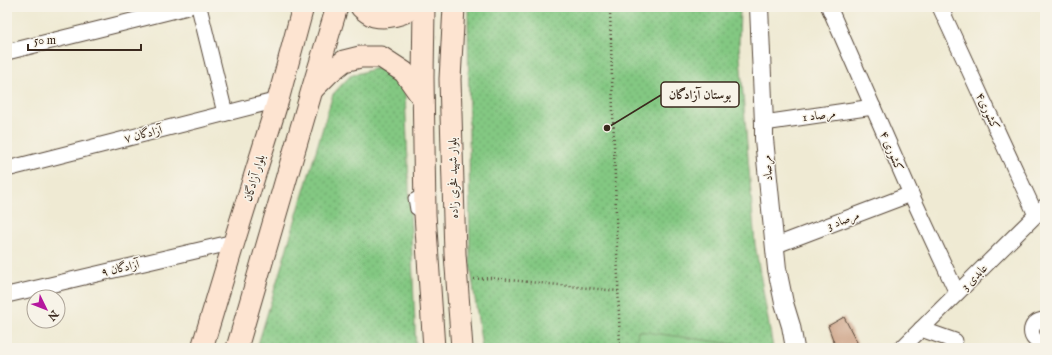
<svg xmlns="http://www.w3.org/2000/svg" width="1052" height="355" font-family="'IM FELL English',Amiri,serif">
<defs>
<pattern id="green-dots" width="8" height="8" patternUnits="userSpaceOnUse"><rect width="8" height="8" fill="#83c882"/><path d="M2 2h.1M6 6h.1" fill="none" stroke="#6ca36a" stroke-width="1.8" stroke-linecap="round"/></pattern>
</defs>
<rect width="100%" height="100%" fill="#f7f3e8"/>
<filter id="ink" filterUnits="userSpaceOnUse"><feTurbulence type="fractalNoise" baseFrequency=".025" numOctaves="2"/><feDisplacementMap in="SourceGraphic" scale="8" xChannelSelector="R" yChannelSelector="G"/><feConvolveMatrix kernelMatrix="1 2 1 2 8 2 1 2 1" color-interpolation-filters="sRGB"/></filter>
<filter id="wash" filterUnits="userSpaceOnUse"><feTurbulence type="fractalNoise" baseFrequency=".012" numOctaves="4" result="noise"/><feDisplacementMap in="SourceGraphic" scale="16" xChannelSelector="R" yChannelSelector="G"/><feGaussianBlur stdDeviation="0.9" result="paint"/><feColorMatrix in="noise" values="0 0 0 0 0 0 0 0 0 0 0 0 0 0 0 0 0 1.4 0 .05"/><feComposite in="paint" operator="in"/></filter>
<g filter="url(#wash)">
<rect width="100%" height="100%" fill="#efead3"/>
<g fill="url(#green-dots)" stroke="#5f7950">
<path d="M468 7H740L739 44 755 244 773 348H482L470 263Z"/>
<path d="M376 68 393 75 405 94 416 348H257L333 94 350 76Z"/>
</g>
<path fill="#83c882" stroke="#5f7950" d="M638 331 748 346V348H636Z"/>
<g id="blocks">
<path fill="#ca9c7f" d="M844 317 860 348H836L828 326Z"/>
</g>
</g>
<g filter="url(#ink)">
<use href="#blocks" fill-opacity="0" stroke="#564739" stroke-width="1"/>
<g fill="none" stroke-linecap="round" stroke-linejoin="round">
<g stroke="#564739" stroke-width="9">
<path id="service" d="M421 215 414 210 412 198 421 193"/>
</g>
<g stroke="#564739" stroke-width="17">
<g id="minor">
<path d="M199 7 225 113"/>
<path d="M829 7 911 194 957 293"/>
<path d="M940 7 1036 215"/>
<path d="M7 52 188 7"/>
<path d="M764 123 873 107"/>
<path d="M7 169 278 100"/>
<path d="M774 246 911 194"/>
<path d="M7 295 234 242"/>
<path d="M1045 320C1027 320 1027 343 1045 343"/>
<path d="M921 329 955 341 952 348"/>
<path d="M902 348 1045 206"/>
</g>
</g>
<g stroke="#564739" stroke-width="20">
<path id="tertiary" d="M759 7 764 123V139L777 269 784 303 791 326 795 348"/>
</g>
<g stroke="#564739" stroke-width="23">
<g id="secondary">
<path d="M361 7C364 10 369 14 374 16 387 19 403 15 414 7"/>
<path d="M424 7 423 77 425 214 434 348"/>
<path d="M454 7 450 79 455 254 462 348"/>
<path d="M314 88 329 73 344 61 360 57H381L404 72 423 99"/>
<path d="M202 348 234 242 278 100 303 7"/>
<path d="M237 348 312 90 337 7"/>
</g>
</g>
<g stroke="#564739" stroke-width="2.5" stroke-dasharray="1 3" stroke-linecap="butt">
<path d="M600 7 610 10 621 7"/>
<path d="M610 10 620 348"/>
<path d="M474 279 490 278 618 291"/>
</g>
<use href="#service" stroke="#fff" stroke-width="7"/>
<use href="#minor" stroke="#fff" stroke-width="15"/>
<use href="#tertiary" stroke="#fff" stroke-width="18"/>
<use href="#secondary" stroke="#fde4d1" stroke-width="21"/>
</g>
</g>
<g text-anchor="middle" stroke-width="3" stroke-linejoin="round" paint-order="stroke">
<g font-size="12" fill="#3b2a1e" stroke="#f7f3e8">
<text transform="translate(988 111) rotate(65)" y="4">کشوری۴</text>
<text transform="translate(819 115) rotate(-8)" y="4">مرصاد 1</text>
<text transform="translate(143 134) rotate(-14)" y="4">آزادگان ۷</text>
<text transform="translate(892 151) rotate(67)" y="4">کشوری ۴</text>
<text transform="translate(767 168) rotate(-95)" y="4">مرصاد</text>
<text transform="translate(254 178) rotate(-73)" y="4">بلوار آزادگان</text>
<text transform="translate(453 178) rotate(-91)" y="4">بلوار شهید فخری زاده</text>
<text transform="translate(843 220) rotate(-21)" y="4">مرصاد 3</text>
<text transform="translate(120 268) rotate(-13)" y="4">آزادگان ۹</text>
<text transform="translate(974 277) rotate(-45)" y="4">عابدی 3</text>
</g>
</g>
<path fill="none" stroke="#3b2a1e" stroke-width="1.5" d="M607 128L661 95"/>
<circle fill="#3b2a1e" stroke="#f7f3e8" stroke-width="1.5" cx="607" cy="128" r="4"/>
<rect fill="#f7f3e8" stroke="#3b2a1e" stroke-width="1.5" x="661" y="82" width="78" height="25" rx="4"/>
<g font-size="13" text-anchor="middle" font-weight="bold" fill="#3b2a1e">
<text x="700" y="99">بوستان آزادگان</text>
</g>
<rect width="1052" height="355" fill="none" stroke="#f7f3e8" stroke-width="24"/>
<g transform="translate(46 309) rotate(133)"><circle r="19" fill="#f7f3e8" stroke="#aca397"/>
<path d="M0-3L7 15L0 10L-7 15Z" fill="#b5179e"/>
<text y="-6" font-size="11" font-weight="bold" text-anchor="middle" fill="#3b2a1e">N</text>
</g>
<path d="M28 44v6h113v-6" fill="none" stroke="#3b2a1e" stroke-width="2"/>
<text x="34" y="44" font-size="12" fill="#3b2a1e" stroke="#f7f3e8" stroke-width="3" paint-order="stroke">50 m</text>
</svg>
